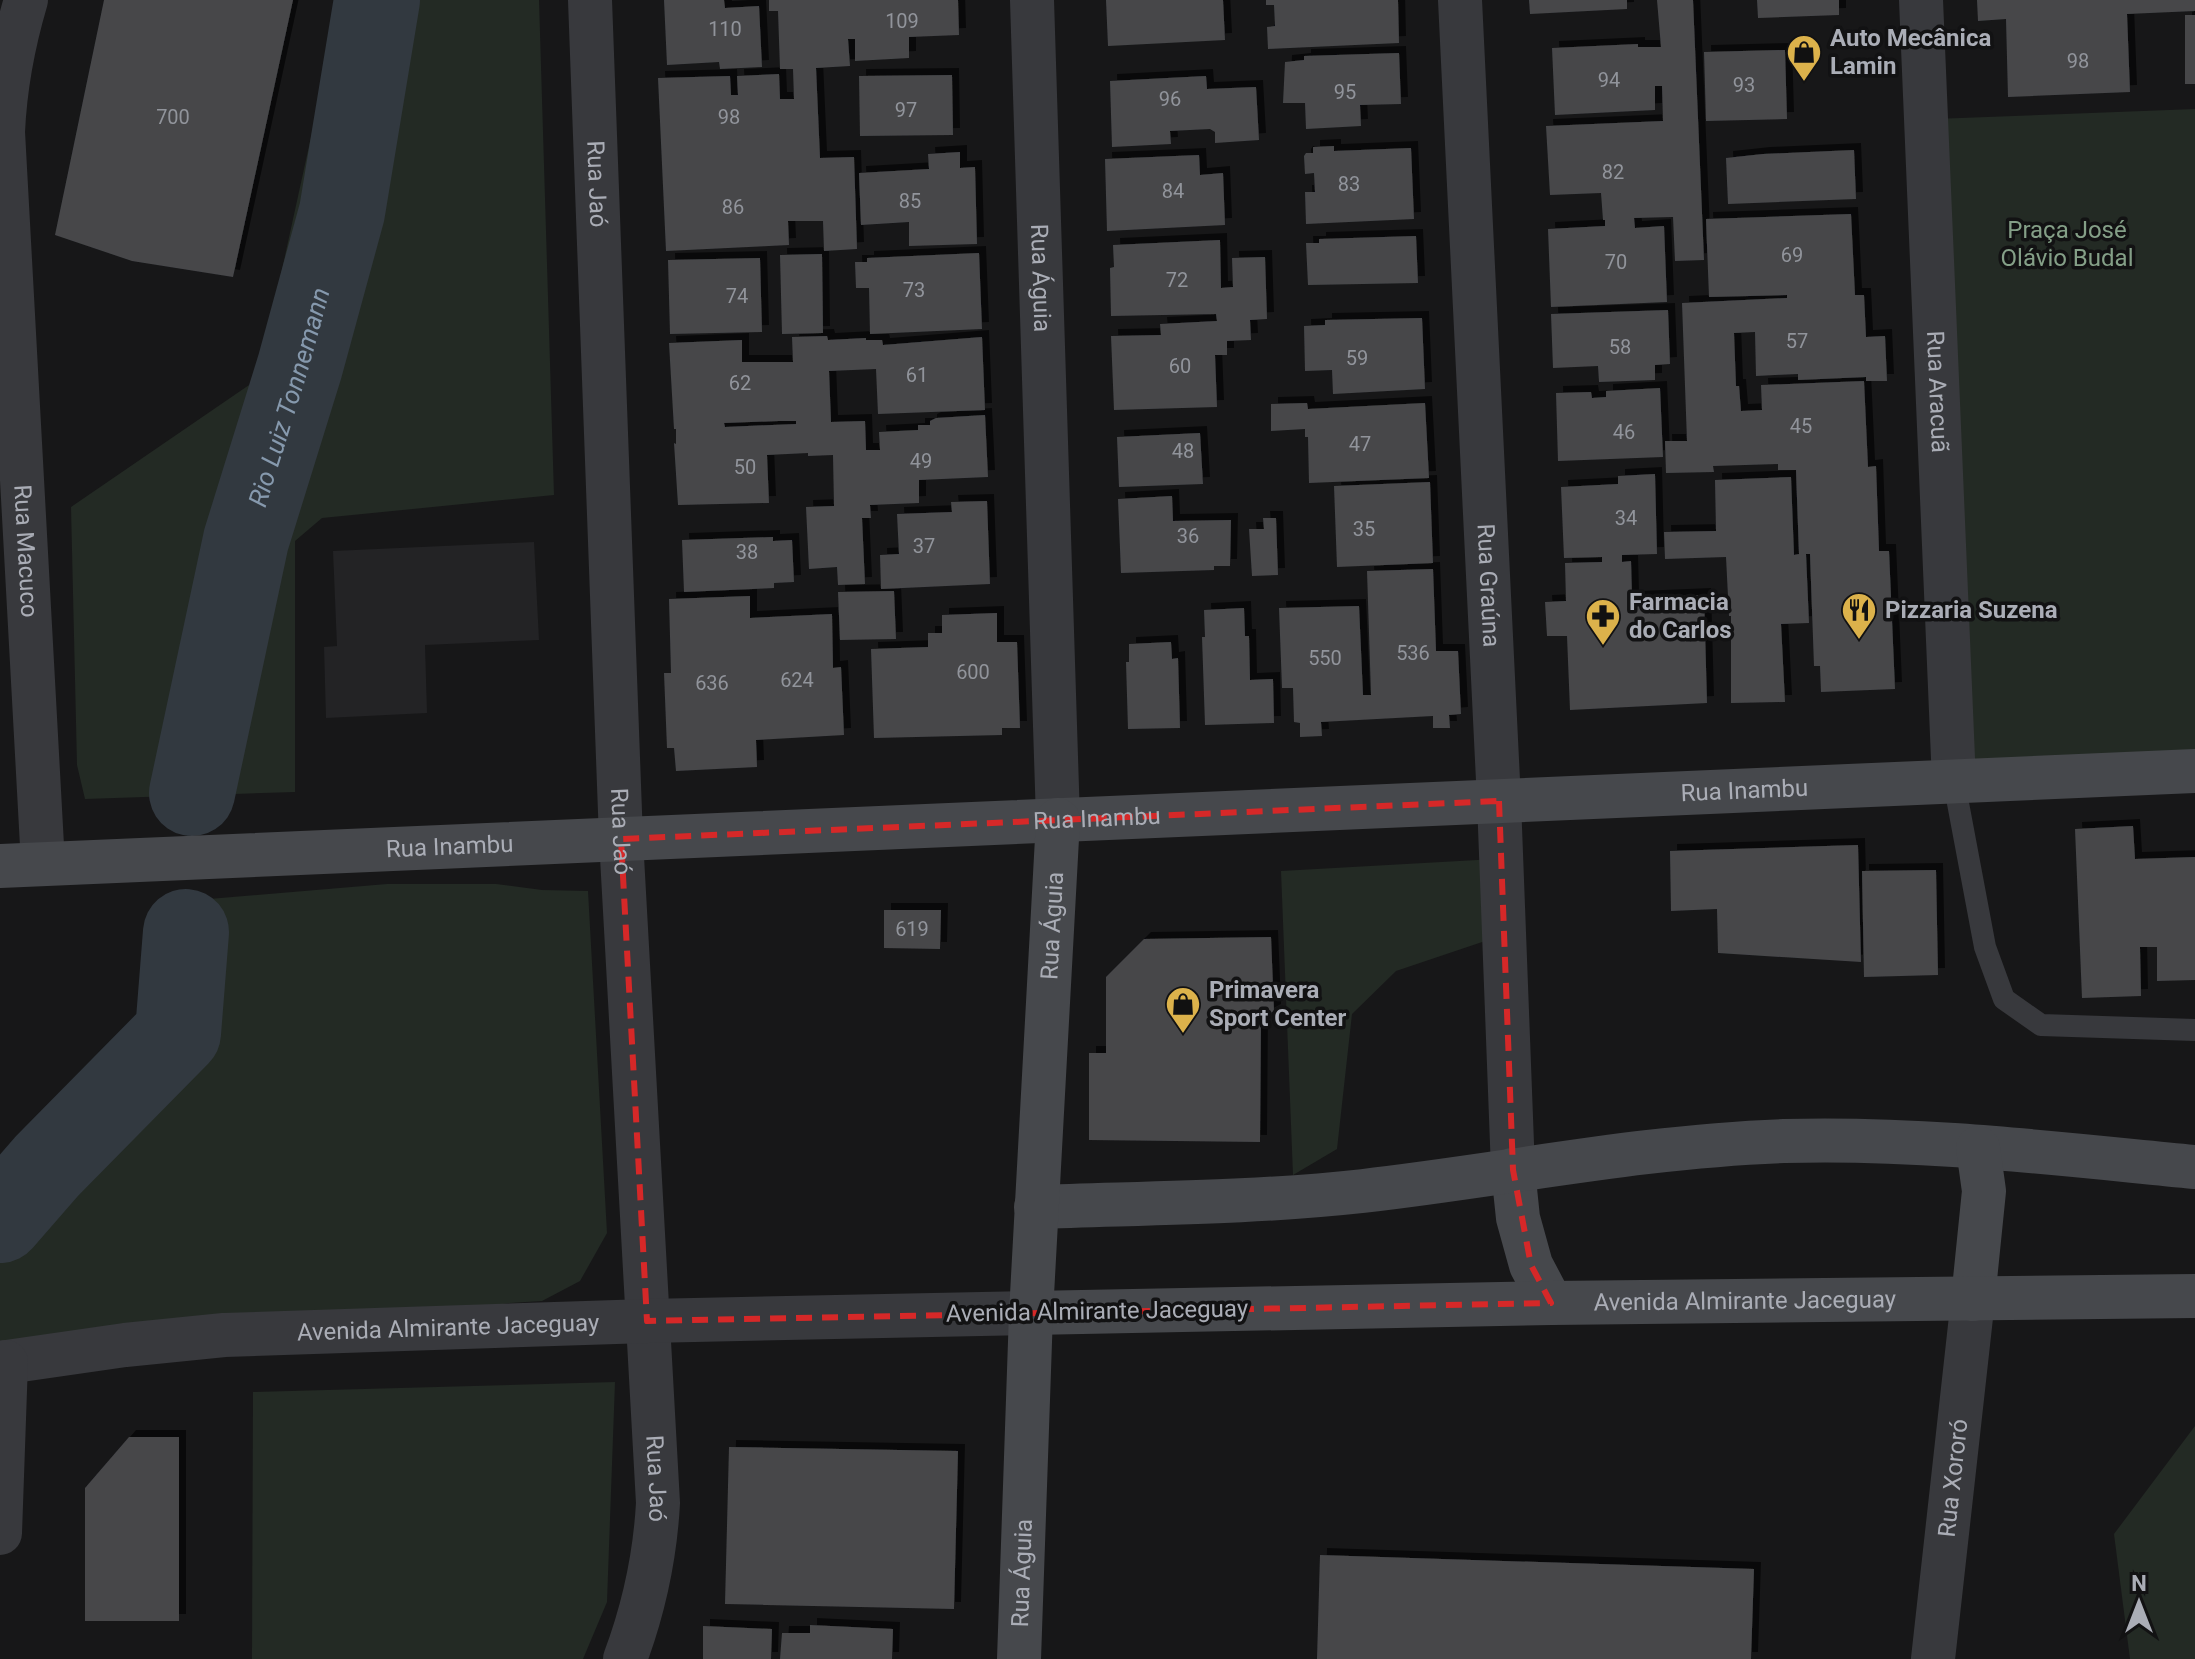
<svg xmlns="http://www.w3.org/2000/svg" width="2195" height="1659" font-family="Roboto,sans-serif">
<defs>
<filter id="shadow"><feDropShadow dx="7" dy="-7" stdDeviation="0" flood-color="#0009"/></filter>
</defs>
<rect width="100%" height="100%" fill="#171718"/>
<path fill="#232325" d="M534 542 539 640 425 645 427 713 326 718 324 647 337 646 333 551Z"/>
<g fill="#232a24">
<path d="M341 0H539L554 495 322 518 295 541V792L85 799 77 765 71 507 258 379Z"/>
<path d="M2195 109V752L1959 761 1934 119Z"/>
<path d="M1495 859 1497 937 1396 971 1352 1014 1337 1149 1293 1175 1281 871Z"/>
<path d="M387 884H496L542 890 588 891 607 1233 580 1281 542 1301 510 1303 434 1314 0 1344V1194L28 1146 34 1123 91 1066 124 1049 148 996 154 960 167 918 209 899Z"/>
<path d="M615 1382 607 1602 583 1659H252L253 1392Z"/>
<path d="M2195 1426V1659H2130L2114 1534Z"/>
</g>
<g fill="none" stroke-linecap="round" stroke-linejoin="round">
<g stroke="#323940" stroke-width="86">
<path id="s1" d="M192 793 246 540 300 366 342 212 377 0"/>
<path d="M0 1220 47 1166 178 1033 186 932"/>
</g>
</g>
<g fill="#46474a" fill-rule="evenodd" filter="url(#shadow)">
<path d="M104 0H293L233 277 132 261 55 235Z"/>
<path d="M664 0H724L725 8 759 6 762 67 720 69 719 62 667 65Z"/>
<path d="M769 0H958L959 35 909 37V58L855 61V39H848L850 66 816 68 820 158 854 157 857 249 824 251 823 221H788L789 245 666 251 658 78 730 76 731 95H738L737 76 779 74 780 99H794L793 69H780L778 11H769Z"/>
<path d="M1106 0H1223L1225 40 1108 46Z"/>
<path d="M1266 0H1398L1399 43 1268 49 1267 27 1275 26 1274 5H1266Z"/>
<path d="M1529 0H1627V9L1530 14Z"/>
<path d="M1657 0H1693L1704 260 1675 261 1673 217 1634 218 1635 228 1664 226 1667 302 1551 307 1548 229 1605 226V220H1603L1601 193 1550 195 1546 126 1663 121 1662 86H1655V110L1555 115 1552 48 1638 44V47H1661Z"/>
<path d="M1757 0H1839V15L1758 18Z"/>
<path d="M1977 0H2195V11L2127 14 2130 92 2008 97 2006 19 1978 21Z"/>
<rect x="2185" y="15" width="10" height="69"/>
<path d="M1785 50 1787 119 1706 121 1704 52Z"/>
<path d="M1399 53 1401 104 1360 105 1361 126 1306 129 1305 103H1283L1285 62 1304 60V56Z"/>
<path d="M952 75 953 135 860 136 859 76Z"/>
<path d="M1206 76 1207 89 1256 87 1259 140 1215 143V132L1210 129 1170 131 1171 144 1112 147 1110 81Z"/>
<path d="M1334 146V151L1411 148 1414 219 1306 224 1305 192H1315L1314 173 1305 174 1304 156 1306 153H1313V147Z"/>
<path d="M1854 150 1856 199 1728 204 1726 158 1763 154Z"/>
<path d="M960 152V168L975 167 977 244 909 246V222L861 225 859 173 929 169 928 154Z"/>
<path d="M1199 155 1200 175 1223 173 1225 225 1107 231 1105 159Z"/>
<path d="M1851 214 1855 295H1864L1866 337 1885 336 1887 381H1866V377L1798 380V374L1756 376 1755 332 1734 333 1736 386H1739L1741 411 1762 410 1761 385 1864 381 1868 467 1876 466 1879 551H1889L1895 689 1821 692 1820 666H1814L1810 554H1806L1809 623 1781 624 1785 702 1731 703V616H1729L1726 557 1665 559 1664 532 1716 531 1715 480 1791 477 1794 555 1799 554 1796 470H1778V464L1713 466 1714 472 1666 473 1665 441H1687L1682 303 1787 298V295L1709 297 1706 219Z"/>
<path d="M1416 236 1418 283 1308 285 1306 243H1319V239Z"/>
<path d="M1220 240 1221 288 1233 287 1232 258 1265 257 1267 319 1250 320 1251 340 1227 341V355H1215L1217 407 1114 410 1111 336 1161 335 1160 324 1217 321 1216 314 1111 316 1110 268 1114 267 1113 245Z"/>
<path d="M979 253 982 329 870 334 869 288H856L855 262H867V258Z"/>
<path d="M822 254 823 333 782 334 780 255Z"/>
<path d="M760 258 762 332 670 334 668 260Z"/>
<path d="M1668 310 1670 364 1655 365V380L1599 382 1598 366 1553 368 1551 314Z"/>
<path d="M1422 318 1425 389 1333 394 1332 370 1305 371 1304 326 1325 325V320Z"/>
<path d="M827 336 828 340 866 338V340H882L883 345 982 337 985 410 878 414 876 369 829 371 831 422 865 421 866 450H880L879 432 918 430V425H930V421L936 418 985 415 988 477 919 480V503L870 505 871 518H862L865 584 838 585 837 567 809 569 806 507 834 506 833 455 808 456V453L767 455 769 503 678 505 674 443 676 444V429H674L669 343 742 340V362H793L792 337ZM779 421H796V424L725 427 724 423Z"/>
<path d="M1660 388 1663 457 1558 461 1556 393 1591 392 1592 398 1606 397V391Z"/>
<path d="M1307 403 1308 409 1425 403 1429 478 1309 483 1308 437H1305V429L1271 431V404Z"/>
<path d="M1200 433 1203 484 1119 487 1117 437Z"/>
<path d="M1655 474 1657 554 1622 555V562L1631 561 1632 598 1704 595 1707 703 1570 710 1567 636H1547L1545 602 1566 601 1565 563 1602 562V557L1564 558 1561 487 1618 484V476Z"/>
<path d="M1430 482 1433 563 1337 567 1334 486Z"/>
<path d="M1172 496 1173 521 1231 520 1230 566H1214V570L1121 573 1118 499Z"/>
<path d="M987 501 990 584 881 589 880 555 899 554 897 514 952 512 951 502Z"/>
<path d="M1263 518H1276L1278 575 1252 576 1249 529H1264Z"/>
<path d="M773 537V541L792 540 794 582 774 583V588L684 592 682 540Z"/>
<path d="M1433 569 1436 651H1458L1461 714 1449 715 1450 728H1433V716L1321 722 1322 736 1300 737V723L1294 722 1293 688H1282L1279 608 1359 606 1363 695H1371L1367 571Z"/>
<path d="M894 591 896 639 840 640 838 592Z"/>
<path d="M750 596V618L832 614 833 668 841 667 844 735 756 740 757 767 676 771 674 748H667L664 673H671L669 599Z"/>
<path d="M1244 608 1245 636H1249L1250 680 1273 679 1274 723 1205 725 1202 637H1205L1204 610Z"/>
<path d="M997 613V642H1017L1020 728H1002V735L874 738 871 649 928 647V633H942V615Z"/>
<path d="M1171 642 1172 659 1178 658 1180 728 1128 729 1126 662H1129V644Z"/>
<path d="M2133 826 2135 859 2195 857V980L2157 981V947H2140L2141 996 2082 998 2075 829Z"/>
<path d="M1858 845 1861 962 1718 953 1717 909 1671 911 1670 851Z"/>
<path d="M1936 870 1938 975 1864 977 1862 871Z"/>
<path d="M884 910H941L940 949 884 948Z"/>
<path d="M1271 937 1274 1011 1261 1018 1260 1142 1089 1140V1053H1106V977L1144 939Z"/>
<path d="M129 1437H179V1621H85V1488Z"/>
<path d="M729 1447 958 1451 954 1609 725 1604Z"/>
<path d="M1320 1555 1754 1569 1751 1659H1317Z"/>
<path d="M810 1625 893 1629 892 1659H780L782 1633H810Z"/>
<path d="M703 1626 772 1629 771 1659H703Z"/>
</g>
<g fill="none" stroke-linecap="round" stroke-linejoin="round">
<path stroke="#38393d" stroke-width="22" d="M1954 782 1985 947 2004 999 2041 1025 2195 1030"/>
<g stroke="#38393d" stroke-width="44">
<path id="s2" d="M26 0C13 44 5 86 3 132L43 864"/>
<path id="s3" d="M590 0 621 839 658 1503C655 1558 644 1608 625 1659"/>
<path id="s4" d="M1032 0 1058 820"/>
<path id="s5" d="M1460 0 1499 801 1513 1170"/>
<path id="s6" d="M1921 0 1954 782"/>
<path id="s7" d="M0 1363 125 1345 224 1335 647 1321 1031 1313"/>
<path d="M0 1533 6 1362"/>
<path id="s8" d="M1933 1659 1973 1299"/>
</g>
<g stroke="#46484c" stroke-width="44">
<path id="s9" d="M0 866 2195 771"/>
<path d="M1513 1170 1518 1218 1531 1265 1551 1303"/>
<path d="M1036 1207C1144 1203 1254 1203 1363 1191 1503 1175 1642 1146 1784 1141 1921 1137 2059 1154 2195 1167"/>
<path d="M1973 1299 1984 1191 1978 1148"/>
<path id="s10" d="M1031 1313 1551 1303 2195 1296"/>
<path id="s11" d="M1019 1659 1031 1313 1058 820"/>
</g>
</g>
<path fill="none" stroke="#d62828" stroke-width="6" stroke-dasharray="16 10" stroke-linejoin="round" d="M1499 801 1513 1170 1531 1265 1551 1303 647 1321 621 839Z"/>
<defs>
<g id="shop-pin" transform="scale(1.8)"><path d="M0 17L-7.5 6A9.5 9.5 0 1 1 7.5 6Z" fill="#dcb24b" stroke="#121213"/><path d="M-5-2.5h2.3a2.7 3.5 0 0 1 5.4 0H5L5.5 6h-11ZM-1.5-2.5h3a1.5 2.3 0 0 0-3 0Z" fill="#111"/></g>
<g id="restaurant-pin" transform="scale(1.8)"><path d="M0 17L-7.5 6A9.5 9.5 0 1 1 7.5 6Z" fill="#dcb24b" stroke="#121213"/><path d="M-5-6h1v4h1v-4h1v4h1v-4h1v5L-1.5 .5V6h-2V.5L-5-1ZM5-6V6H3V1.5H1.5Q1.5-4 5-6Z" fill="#111"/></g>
<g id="pharmacy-pin" transform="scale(1.8)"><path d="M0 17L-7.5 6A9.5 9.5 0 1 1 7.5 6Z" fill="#dcb24b" stroke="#121213"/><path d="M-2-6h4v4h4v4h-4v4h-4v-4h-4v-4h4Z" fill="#111"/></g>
</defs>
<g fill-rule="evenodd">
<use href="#shop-pin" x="1804" y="52"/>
<use href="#restaurant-pin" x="1859" y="610"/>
<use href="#pharmacy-pin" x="1603" y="616"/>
<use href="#shop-pin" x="1183" y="1004"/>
</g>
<g text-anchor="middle" stroke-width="7" stroke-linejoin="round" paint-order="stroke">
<g font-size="20" fill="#91949b">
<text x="902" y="28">109</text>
<text x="725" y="36">110</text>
<text x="2078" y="68">98</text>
<text x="1609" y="87">94</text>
<text x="1744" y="92">93</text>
<text x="1345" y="99">95</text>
<text x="1170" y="106">96</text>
<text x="906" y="117">97</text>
<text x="173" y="124">700</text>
<text x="729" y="124">98</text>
<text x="1613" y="179">82</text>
<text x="1349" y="191">83</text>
<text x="1173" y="198">84</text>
<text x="910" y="208">85</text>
<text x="733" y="214">86</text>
<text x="1792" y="262">69</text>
<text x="1616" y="269">70</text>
<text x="1177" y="287">72</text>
<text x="914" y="297">73</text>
<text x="737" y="303">74</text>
<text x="1797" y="348">57</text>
<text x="1620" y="354">58</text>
<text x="1357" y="365">59</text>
<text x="1180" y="373">60</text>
<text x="917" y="382">61</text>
<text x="740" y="390">62</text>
<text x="1801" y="433">45</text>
<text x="1624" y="439">46</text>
<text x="1360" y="451">47</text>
<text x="1183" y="458">48</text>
<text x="921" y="468">49</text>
<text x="745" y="474">50</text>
<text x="1626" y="525">34</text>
<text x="1364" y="536">35</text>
<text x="1188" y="543">36</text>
<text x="924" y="553">37</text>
<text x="747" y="559">38</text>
<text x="1413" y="660">536</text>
<text x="1325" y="665">550</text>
<text x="973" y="679">600</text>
<text x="797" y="687">624</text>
<text x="712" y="690">636</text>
<text x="912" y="936">619</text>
</g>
<g font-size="24" font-weight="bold" fill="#aaadb6" stroke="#121213" text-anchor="start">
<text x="1830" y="46">Auto Mecânica<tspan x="1830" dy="28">Lamin</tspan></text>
<text x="1629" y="610">Farmacia<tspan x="1629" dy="28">do Carlos</tspan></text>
<text x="1885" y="618">Pizzaria Suzena</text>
<text x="1209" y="998">Primavera<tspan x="1209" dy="28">Sport Center</tspan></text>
</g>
<g font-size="24" fill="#aaadb6" stroke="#121213">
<text dy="8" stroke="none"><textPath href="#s3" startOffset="184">Rua Jaó</textPath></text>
<text dy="8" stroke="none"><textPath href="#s4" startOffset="278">Rua Águia</textPath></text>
<text dy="8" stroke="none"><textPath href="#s6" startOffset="392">Rua Aracuã</textPath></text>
<text dy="8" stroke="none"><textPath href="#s2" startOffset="554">Rua Macuco</textPath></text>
<text dy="8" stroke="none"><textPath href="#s5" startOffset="586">Rua Graúna</textPath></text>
<text dy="8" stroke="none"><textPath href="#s9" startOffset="1746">Rua Inambu</textPath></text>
<text dy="8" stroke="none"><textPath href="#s9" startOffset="1098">Rua Inambu</textPath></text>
<text dy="8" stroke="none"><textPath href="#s3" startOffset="832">Rua Jaó</textPath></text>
<text dy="8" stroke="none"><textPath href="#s9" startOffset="450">Rua Inambu</textPath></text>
<text dy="8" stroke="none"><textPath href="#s11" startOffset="734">Rua Águia</textPath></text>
<text dy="8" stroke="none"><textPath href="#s10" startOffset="714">Avenida Almirante Jaceguay</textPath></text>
<text transform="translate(1097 1311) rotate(-1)" y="8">Avenida Almirante Jaceguay</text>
<text dy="8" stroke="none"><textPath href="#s7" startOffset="450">Avenida Almirante Jaceguay</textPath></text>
<text dy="8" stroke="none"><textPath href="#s3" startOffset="1480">Rua Jaó</textPath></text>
<text dy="8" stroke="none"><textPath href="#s8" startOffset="182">Rua Xororó</textPath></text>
<text dy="8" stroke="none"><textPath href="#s11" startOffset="86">Rua Águia</textPath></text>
</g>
<g font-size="24" fill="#849f87" stroke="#121213">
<text x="2067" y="238">Praça José<tspan x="2067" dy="28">Olávio Budal</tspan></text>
</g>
<g font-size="26" font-style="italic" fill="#8699ad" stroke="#121213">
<text dy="9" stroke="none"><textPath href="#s1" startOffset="408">Rio Luiz Tonnemann</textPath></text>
</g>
</g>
<g transform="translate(2139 1603)" stroke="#121213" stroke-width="6" paint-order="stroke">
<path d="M0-6L14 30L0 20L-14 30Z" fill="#aaadb6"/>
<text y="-12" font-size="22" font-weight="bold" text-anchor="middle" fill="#aaadb6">N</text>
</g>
</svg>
